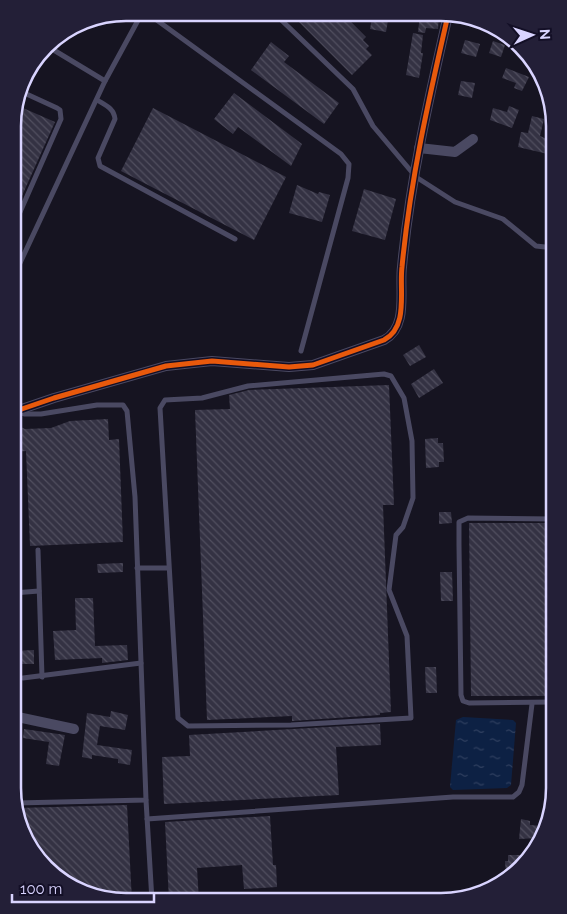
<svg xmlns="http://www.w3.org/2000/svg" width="567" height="914" font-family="Raleway,sans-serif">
<defs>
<pattern id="water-ripples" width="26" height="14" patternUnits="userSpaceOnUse" patternTransform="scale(1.25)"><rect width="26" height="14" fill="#0d2144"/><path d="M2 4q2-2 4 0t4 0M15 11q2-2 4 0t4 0" fill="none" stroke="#304060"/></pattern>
<pattern id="building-back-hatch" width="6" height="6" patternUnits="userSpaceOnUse" patternTransform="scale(1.25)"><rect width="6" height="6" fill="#343243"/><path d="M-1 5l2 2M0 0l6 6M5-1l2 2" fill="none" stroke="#514f5f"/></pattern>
</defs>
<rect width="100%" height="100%" fill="#161421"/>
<path fill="url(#water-ripples)" d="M463 717 513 720 516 723 511 785 507 788 453 790 450 787 456 720Z"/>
<g fill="url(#building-back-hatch)">
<path d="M291 14H343L366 37 363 40 369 46 366 49 372 55 352 75Z"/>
<path d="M420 14H439L438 29 426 28 425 33 418 32Z"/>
<path d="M372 18 388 20 386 32 370 29Z"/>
<path d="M413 33 423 35 421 53H423L419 78 406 75Z"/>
<path d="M465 40 480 44 476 57 461 53Z"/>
<path d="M493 41 505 45 501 57 489 53Z"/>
<path d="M271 42 289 56 284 62 339 103 324 124 251 70Z"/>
<path d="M506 68 529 77 522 91 514 88 516 83 502 78Z"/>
<path d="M461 81 475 83 472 98 458 95Z"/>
<path d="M234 93 302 144 291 166 238 127 233 134 214 119Z"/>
<path d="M509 106 519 110 512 128 490 120 493 108 507 112Z"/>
<path d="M23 108 55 122 13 216V130Z"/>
<path d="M153 108 286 177 254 240 121 171Z"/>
<path d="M532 116 544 119 540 136 554 142 552 155 518 147 521 132 528 133Z"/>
<path d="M297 185 318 194 319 192 330 195 322 222 289 213Z"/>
<path d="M364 189 396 199 385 240 352 231Z"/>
<path d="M419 345 426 357 410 366 403 355Z"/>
<path d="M434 369 443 383 419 398 411 384Z"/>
<path d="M389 385 394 505H383L391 712 380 713V715L292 721V716L207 720 195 410 230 409 229 395 249 390Z"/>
<path d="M108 419 109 440 119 439 123 542 30 546 26 451 13 452V423L25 429 51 428 70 421Z"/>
<path d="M438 438V443H443L444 462H439V467L426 468 425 439Z"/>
<path d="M439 512H451L452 523 439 524Z"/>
<path d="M469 523H554V696H471Z"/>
<path d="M123 563V572L98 573 97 564Z"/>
<path d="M440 572H452L453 601H441Z"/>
<path d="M75 598H93L95 646 127 645 128 660 102 663V658L55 660 53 631 76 630Z"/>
<path d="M34 650V664H22L17 698 13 697V651Z"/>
<path d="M425 667H436L437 693H426Z"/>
<path d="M111 711 128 715 125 730 100 726 97 745 132 750 130 765 118 763V759L92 755V759L82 757 87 713 110 717Z"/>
<path d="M380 724 381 745 336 747 339 795 164 804 162 757 190 756 189 735Z"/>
<path d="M24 729 65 735 59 766 46 764 49 742 23 738Z"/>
<path d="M127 805 132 901 111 900 57 878 21 831 17 808Z"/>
<path d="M270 816 273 865H276L277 887 244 889 242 865 197 868 199 901H169L165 822Z"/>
<path d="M521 819 530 821V825L543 826 538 838 519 839Z"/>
<path d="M508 855H523V863L506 876 505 861H508Z"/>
<path d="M250 893V901H216L215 895Z"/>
</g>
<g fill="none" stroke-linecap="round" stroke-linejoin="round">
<g stroke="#4a4962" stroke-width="5">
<path d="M147 13 341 154 349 164 348 178 301 351"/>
<path d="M274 13 353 89 373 126 416 177 455 202 503 219 536 246 554 248"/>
<path d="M105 81 142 13"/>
<path d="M97 100C105 105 114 108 115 119L98 158 100 166 235 239"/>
<path d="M13 228 61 119 60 110 57 108 20 91"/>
<path d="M13 278 105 81 47 46"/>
<path d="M384 374 391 376 404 398 412 441 413 498 403 527 396 535 389 590 407 636 411 718 291 725 188 726 178 718 160 408 165 400 202 398 248 386Z"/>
<path d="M13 398 18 410 24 414H41L97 405H123L127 411 135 497 146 800 16 803"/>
<path d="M38 550 42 677"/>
<path d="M137 568H168"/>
<path d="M13 593 39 591"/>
<path d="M23 678 141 663"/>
<path d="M554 702 469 703 463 701 461 695 459 545V522L468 518 554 519"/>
<path d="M146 800 152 901"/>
<path d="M147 819 453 797H513L519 792 522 785 532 704"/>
</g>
<g stroke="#4a4962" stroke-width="10">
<path d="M419 148 455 152 473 139"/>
<path d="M13 412 54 398 166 366 212 361 289 367 313 365 384 340C409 327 399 290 402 267 410 181 429 98 448 15"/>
<path d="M13 716 74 729"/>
<path d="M428 901 435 897 458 898"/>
</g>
<path stroke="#1a9f57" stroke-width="4" stroke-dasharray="8 4" stroke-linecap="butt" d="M428 901 435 897 458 898"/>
<g stroke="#130f26" stroke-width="8">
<path id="cycleway" d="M13 412 54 398 166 366 212 361 289 367 313 365 384 340C409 327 399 290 402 267 410 181 429 98 448 15"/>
</g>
<use href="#cycleway" stroke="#e8590c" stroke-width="5"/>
</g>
<path d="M0 0H567V914H0ZM126 21H441A105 105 0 0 1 546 126V788A105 105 0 0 1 441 893H126A105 105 0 0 1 21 788V126A105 105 0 0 1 126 21Z" fill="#231f37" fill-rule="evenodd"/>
<path fill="none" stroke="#d9d4ff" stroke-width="2.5" d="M126 21H441A105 105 0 0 1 546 126V788A105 105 0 0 1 441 893H126A105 105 0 0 1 21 788V126A105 105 0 0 1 126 21Z"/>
<g transform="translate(532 35) rotate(87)" stroke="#130f26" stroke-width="4" paint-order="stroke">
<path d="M0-4L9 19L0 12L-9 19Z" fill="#d9d4ff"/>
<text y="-8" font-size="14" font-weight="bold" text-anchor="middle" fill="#d9d4ff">N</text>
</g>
<path d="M12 894v8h142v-8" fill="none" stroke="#d9d4ff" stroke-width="2.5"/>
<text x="20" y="894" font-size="15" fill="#d9d4ff" stroke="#130f26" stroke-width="4" paint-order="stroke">100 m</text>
</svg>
